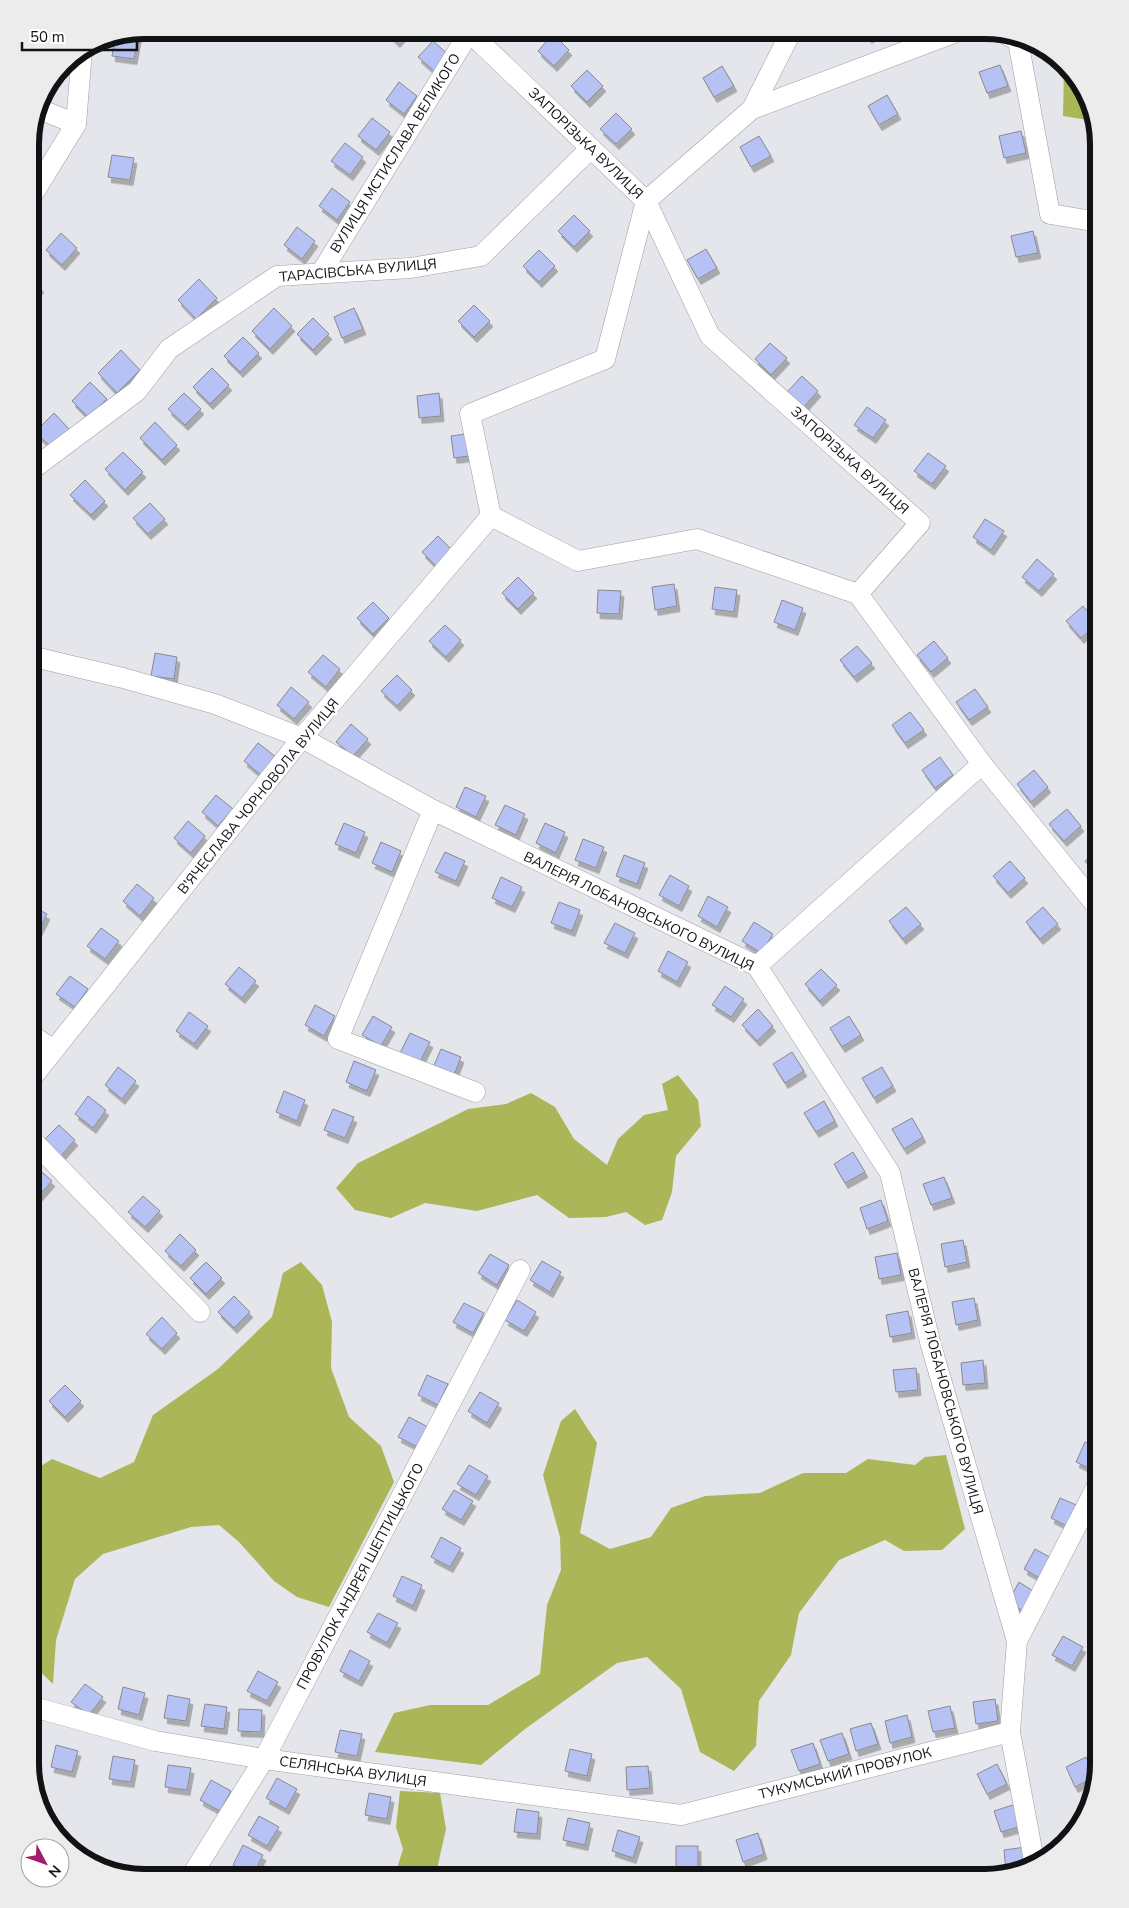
<svg xmlns="http://www.w3.org/2000/svg" width="1129" height="1908" font-family="'Nunito Sans',sans-serif">
<defs>
<filter id="shadow"><feDropShadow dx="3" dy="5.5" stdDeviation="0" flood-color="#0004"/></filter>
</defs>
<rect width="100%" height="100%" fill="#e5e6ec"/>
<g fill="#aab657">
<path d="M1064 67 1087 94 1094 121 1063 116Z"/>
<path d="M678 1075 698 1100 701 1126 676 1156 672 1192 662 1220 645 1225 626 1212 606 1217 569 1218 537 1195 477 1211 425 1203 391 1218 355 1210 336 1188 358 1163 438 1124 468 1109 506 1104 531 1093 555 1107 574 1139 607 1165 618 1139 644 1115 668 1110 662 1084Z"/>
<path d="M301 1262 322 1285 332 1322 331 1368 349 1417 381 1446 394 1482 329 1607 297 1597 274 1581 239 1542 219 1525 191 1527 103 1554 75 1579 56 1640 53 1684 30 1662V1473L52 1459 100 1478 134 1462 153 1415 218 1369 272 1317 283 1273Z"/>
<path d="M575 1409 597 1443 580 1533 610 1549 651 1537 671 1508 705 1496 760 1493 803 1473H846L868 1459 915 1465 925 1457 946 1455 965 1529 942 1550 904 1551 885 1540 839 1560 799 1613 791 1655 759 1701 756 1746 734 1771 700 1752 681 1689 647 1657 617 1663 525 1729 481 1765 375 1752 394 1713 430 1705H488L540 1674 547 1605 561 1570 560 1537 543 1475 561 1421Z"/>
<path d="M400 1791 440 1793 446 1829 435 1878H394L403 1849 396 1827Z"/>
</g>
<g fill="#b6c2f4" stroke="#88898e" filter="url(#shadow)">
<path d="M384 30H408L397 42Z"/>
<path d="M863 30H881L869 38Z"/>
<path d="M553 34 569 50 554 66 538 51Z"/>
<path d="M121 35 138 37 134 59 112 56 115 36Z"/>
<path d="M433 41 450 56 435 72 418 57Z"/>
<path d="M1000 65 1008 86 987 93 979 72Z"/>
<path d="M722 66 734 86 714 97 703 78Z"/>
<path d="M587 70 603 86 587 102 571 86Z"/>
<path d="M399 82 417 96 404 114 386 100Z"/>
<path d="M887 95 898 114 879 125 868 106Z"/>
<path d="M616 113 632 129 616 144 600 129Z"/>
<path d="M372 118 390 132 376 150 358 136Z"/>
<path d="M1021 131 1026 153 1004 158 999 136Z"/>
<path d="M759 136 771 156 751 167 740 147Z"/>
<path d="M345 143 363 157 350 175 331 161Z"/>
<path d="M112 155 134 158 130 180 108 177Z"/>
<path d="M332 188 350 202 337 220 319 206Z"/>
<path d="M574 215 590 231 574 247 558 231Z"/>
<path d="M297 227 315 241 302 259 284 245Z"/>
<path d="M1033 231 1038 253 1016 257 1011 236Z"/>
<path d="M61 233 77 248 62 265 46 250Z"/>
<path d="M706 249 717 268 698 279 687 260Z"/>
<path d="M539 250 555 266 539 282 523 266Z"/>
<path d="M30 277 41 287 30 299Z"/>
<path d="M199 279 217 298 196 319 178 300Z"/>
<path d="M474 305 490 321 474 337 458 321Z"/>
<path d="M274 308 292 326 270 349 252 331Z"/>
<path d="M354 308 363 329 342 338 334 317Z"/>
<path d="M313 318 329 334 313 350 297 334Z"/>
<path d="M243 337 259 353 240 372 224 356Z"/>
<path d="M770 343 787 358 771 375 755 359Z"/>
<path d="M121 350 140 370 117 393 98 373Z"/>
<path d="M212 368 229 385 210 404 193 387Z"/>
<path d="M802 376 818 391 803 408 787 392Z"/>
<path d="M90 382 107 399 88 417 72 401Z"/>
<path d="M184 393 201 409 185 425 168 409Z"/>
<path d="M439 393 441 416 419 418 417 396Z"/>
<path d="M867 407 886 420 873 438 854 425Z"/>
<path d="M54 413 70 430 52 448 35 432Z"/>
<path d="M155 422 177 445 162 460 140 438Z"/>
<path d="M473 433 476 455 454 458 451 436Z"/>
<path d="M123 452 143 472 125 490 105 469Z"/>
<path d="M928 453 946 466 932 484 914 471Z"/>
<path d="M85 480 105 501 91 515 70 495Z"/>
<path d="M150 503 165 519 148 534 133 518Z"/>
<path d="M985 519 1004 531 991 550 973 537Z"/>
<path d="M438 536 454 552 438 568 422 552Z"/>
<path d="M1037 559 1054 574 1039 591 1022 577Z"/>
<path d="M518 577 534 593 518 609 502 593Z"/>
<path d="M674 584 677 606 655 610 652 587Z"/>
<path d="M715 587 737 590 734 612 712 609Z"/>
<path d="M598 590 621 591 619 614 597 613Z"/>
<path d="M782 600 803 608 795 630 774 622Z"/>
<path d="M373 602 389 618 373 634 357 618Z"/>
<path d="M1083 606 1098 623 1081 638 1066 621Z"/>
<path d="M445 625 461 640 446 657 429 641Z"/>
<path d="M934 641 948 658 931 672 917 655Z"/>
<path d="M857 646 872 663 854 677 840 660Z"/>
<path d="M155 653 177 657 174 679 151 676Z"/>
<path d="M323 655 340 669 326 687 308 672Z"/>
<path d="M397 675 412 690 397 706 381 691Z"/>
<path d="M291 687 309 702 294 719 277 705Z"/>
<path d="M975 689 988 707 969 720 956 702Z"/>
<path d="M910 712 924 730 905 743 892 725Z"/>
<path d="M351 724 368 739 353 756 336 742Z"/>
<path d="M258 743 276 757 261 775 244 761Z"/>
<path d="M940 757 953 775 935 788 922 770Z"/>
<path d="M1034 770 1048 787 1031 802 1017 784Z"/>
<path d="M465 787 486 796 476 817 456 807Z"/>
<path d="M216 795 233 809 218 826 202 812Z"/>
<path d="M505 805 525 814 516 835 495 825Z"/>
<path d="M1067 809 1081 826 1064 841 1049 824Z"/>
<path d="M188 821 205 836 191 853 174 838Z"/>
<path d="M344 823 365 832 356 853 335 844Z"/>
<path d="M545 823 565 832 556 853 536 843Z"/>
<path d="M583 839 604 847 596 868 575 860Z"/>
<path d="M381 842 401 851 392 872 372 863Z"/>
<path d="M1099 849V878L1085 861Z"/>
<path d="M445 852 465 861 456 881 435 872Z"/>
<path d="M624 855 645 863 637 884 616 876Z"/>
<path d="M1010 861 1025 878 1008 893 993 876Z"/>
<path d="M670 875 689 886 679 906 659 895Z"/>
<path d="M501 877 522 887 512 907 492 898Z"/>
<path d="M137 884 154 898 140 916 123 901Z"/>
<path d="M708 896 728 907 717 927 698 916Z"/>
<path d="M559 902 580 910 572 931 551 923Z"/>
<path d="M30 905 47 914 37 934 30 930Z"/>
<path d="M906 907 921 924 903 939 889 921Z"/>
<path d="M1043 907 1058 924 1040 939 1026 922Z"/>
<path d="M754 922 773 934 761 953 742 941Z"/>
<path d="M615 923 635 933 625 953 604 943Z"/>
<path d="M101 928 119 941 105 959 87 946Z"/>
<path d="M668 951 688 962 677 982 658 971Z"/>
<path d="M239 967 256 981 242 998 225 984Z"/>
<path d="M821 969 837 985 820 1001 805 984Z"/>
<path d="M1099 971V994L1087 981Z"/>
<path d="M70 976 88 989 75 1007 56 994Z"/>
<path d="M725 986 744 999 731 1017 712 1005Z"/>
<path d="M315 1005 335 1016 324 1036 305 1025Z"/>
<path d="M758 1009 773 1026 757 1041 742 1025Z"/>
<path d="M189 1012 208 1026 194 1044 176 1031Z"/>
<path d="M373 1016 392 1027 381 1046 362 1035Z"/>
<path d="M849 1016 861 1035 842 1047 830 1028Z"/>
<path d="M410 1033 430 1042 420 1062 400 1053Z"/>
<path d="M441 1049 461 1057 453 1078 432 1070Z"/>
<path d="M30 1051 36 1056 30 1064Z"/>
<path d="M792 1052 804 1071 785 1083 773 1064Z"/>
<path d="M354 1061 376 1070 367 1091 346 1082Z"/>
<path d="M118 1067 136 1081 122 1099 105 1085Z"/>
<path d="M882 1067 893 1086 874 1098 862 1078Z"/>
<path d="M284 1091 305 1100 297 1121 276 1112Z"/>
<path d="M88 1096 106 1110 93 1128 75 1114Z"/>
<path d="M824 1101 835 1121 816 1132 804 1113Z"/>
<path d="M333 1109 354 1117 345 1138 324 1130Z"/>
<path d="M912 1118 923 1137 904 1149 892 1129Z"/>
<path d="M59 1125 75 1140 60 1157 43 1141Z"/>
<path d="M853 1152 865 1172 845 1183 834 1164Z"/>
<path d="M35 1166 52 1181 37 1198 30 1192V1172Z"/>
<path d="M944 1177 952 1198 931 1205 923 1184Z"/>
<path d="M143 1196 160 1211 145 1227 128 1212Z"/>
<path d="M881 1200 888 1221 867 1229 860 1208Z"/>
<path d="M180 1234 196 1250 181 1266 165 1251Z"/>
<path d="M963 1240 967 1262 945 1267 941 1244Z"/>
<path d="M897 1253 901 1275 879 1279 875 1257Z"/>
<path d="M490 1254 509 1265 497 1285 478 1273Z"/>
<path d="M542 1261 561 1272 550 1292 530 1280Z"/>
<path d="M206 1262 222 1278 206 1294 190 1278Z"/>
<path d="M234 1296 250 1312 234 1328 218 1312Z"/>
<path d="M974 1298 978 1320 956 1325 952 1302Z"/>
<path d="M517 1300 536 1312 524 1331 505 1320Z"/>
<path d="M464 1303 484 1313 473 1333 453 1322Z"/>
<path d="M908 1311 912 1333 890 1337 886 1315Z"/>
<path d="M162 1317 177 1333 162 1349 146 1334Z"/>
<path d="M983 1360 985 1383 963 1385 961 1363Z"/>
<path d="M916 1368 918 1390 896 1392 893 1370Z"/>
<path d="M427 1375 448 1384 438 1405 418 1395Z"/>
<path d="M65 1385 81 1401 65 1417 49 1401Z"/>
<path d="M480 1392 499 1403 487 1423 468 1411Z"/>
<path d="M409 1417 428 1427 418 1447 398 1437Z"/>
<path d="M1085 1442 1099 1448V1466L1097 1472 1076 1462Z"/>
<path d="M469 1465 488 1476 476 1495 457 1484Z"/>
<path d="M454 1490 473 1501 461 1520 442 1509Z"/>
<path d="M1060 1498 1081 1507 1071 1528 1051 1518Z"/>
<path d="M441 1537 461 1548 450 1567 431 1557Z"/>
<path d="M1035 1549 1055 1560 1043 1580 1024 1569Z"/>
<path d="M402 1576 422 1585 413 1606 393 1596Z"/>
<path d="M1019 1582 1038 1594 1027 1613 1008 1602Z"/>
<path d="M378 1613 398 1623 387 1643 367 1632Z"/>
<path d="M1063 1636 1083 1647 1072 1666 1052 1655Z"/>
<path d="M350 1650 370 1661 359 1681 340 1671Z"/>
<path d="M258 1671 278 1682 267 1701 247 1691Z"/>
<path d="M85 1684 103 1697 89 1715 71 1702Z"/>
<path d="M123 1687 145 1693 139 1715 118 1709Z"/>
<path d="M168 1695 190 1699 186 1721 164 1718Z"/>
<path d="M995 1699 998 1721 976 1724 973 1702Z"/>
<path d="M205 1704 227 1707 224 1729 201 1726Z"/>
<path d="M950 1706 955 1728 933 1732 928 1711Z"/>
<path d="M239 1709 262 1710 261 1732 238 1731Z"/>
<path d="M907 1715 912 1737 890 1743 885 1721Z"/>
<path d="M871 1723 878 1744 856 1751 850 1729Z"/>
<path d="M340 1730 362 1734 357 1756 335 1752Z"/>
<path d="M842 1733 849 1754 828 1761 820 1740Z"/>
<path d="M813 1743 820 1764 799 1771 791 1750Z"/>
<path d="M56 1745 78 1751 72 1772 51 1767Z"/>
<path d="M570 1749 592 1754 587 1776 565 1771Z"/>
<path d="M113 1756 135 1760 131 1782 109 1779Z"/>
<path d="M1086 1757 1095 1777 1075 1787 1066 1767Z"/>
<path d="M997 1764 1007 1784 987 1794 977 1774Z"/>
<path d="M168 1765 191 1768 187 1790 165 1787Z"/>
<path d="M648 1766 650 1788 627 1790 626 1767Z"/>
<path d="M277 1778 297 1789 286 1809 266 1798Z"/>
<path d="M211 1780 231 1791 220 1811 200 1800Z"/>
<path d="M369 1793 391 1797 387 1819 365 1815Z"/>
<path d="M1016 1804 1022 1826 1001 1832 994 1811Z"/>
<path d="M517 1809 539 1812 537 1834 514 1832Z"/>
<path d="M259 1816 279 1827 267 1846 248 1835Z"/>
<path d="M568 1818 590 1823 585 1845 563 1840Z"/>
<path d="M618 1830 640 1837 633 1858 612 1851Z"/>
<path d="M758 1833 764 1854 743 1862 736 1840Z"/>
<path d="M243 1845 263 1855 253 1875 233 1865Z"/>
<path d="M676 1846H698V1869L676 1868Z"/>
<path d="M1026 1847 1029 1868 1006 1872 1004 1850Z"/>
</g>
<g fill="none" stroke-linecap="round" stroke-linejoin="round">
<g stroke="#9d9fa4" stroke-width="21">
<g id="minor">
<path d="M467 30 646 201 710 336 920 523 858 594 982 764 1099 909"/>
<path d="M792 30 752 109 646 201 605 359 470 414 491 516 578 561 697 539 858 594"/>
<path d="M1007 35 1018 41 1050 214 1099 222"/>
<path d="M37 108 76 124"/>
<path d="M752 109 962 30"/>
<path d="M30 199 76 124 82 51"/>
<path d="M321 273 469 33"/>
<path d="M30 471 137 391 169 349 277 276 411 268 481 256 591 148"/>
<path d="M30 656 123 678 215 704 302 738 433 810 757 966 890 1173 930 1342 1017 1641"/>
<path d="M433 810 338 1039 475 1092"/>
<path d="M757 966 982 764"/>
<path d="M30 1034 54 1050"/>
<path d="M30 1080 302 738 491 516"/>
<path d="M30 1138 200 1312"/>
<path d="M30 1706 155 1741 264 1759 681 1815 1010 1732"/>
<path d="M1035 1866 1010 1732 1017 1641 1099 1482"/>
<path d="M190 1878 264 1759 520 1270"/>
</g>
</g>
<use href="#minor" stroke="#fff" stroke-width="20"/>
</g>
<g text-anchor="middle" stroke-width="5" stroke-linejoin="round" paint-order="stroke">
<g font-size="14" fill="#111214" stroke="#fff">
<text transform="translate(586 143) rotate(44)" y="5">ЗАПОРІЗЬКА ВУЛИЦЯ</text>
<text transform="translate(395 153) rotate(-58)" y="5">ВУЛИЦЯ МСТИСЛАВА ВЕЛИКОГО</text>
<text transform="translate(358 270) rotate(-5)" y="5">ТАРАСІВСЬКА ВУЛИЦЯ</text>
<text transform="translate(850 460) rotate(42)" y="5">ЗАПОРІЗЬКА ВУЛИЦЯ</text>
<text transform="translate(258 796) rotate(-51)" y="5">В'ЯЧЕСЛАВА ЧОРНОВОЛА ВУЛИЦЯ</text>
<text transform="translate(639 911) rotate(26)" y="5">ВАЛЕРІЯ ЛОБАНОВСЬКОГО ВУЛИЦЯ</text>
<text transform="translate(946 1391) rotate(75)" y="5">ВАЛЕРІЯ ЛОБАНОВСЬКОГО ВУЛИЦЯ</text>
<text transform="translate(360 1576) rotate(-62)" y="5">ПРОВУЛОК АНДРЕЯ ШЕПТИЦЬКОГО</text>
<text transform="translate(353 1771) rotate(8)" y="5">СЕЛЯНСЬКА ВУЛИЦЯ</text>
<text transform="translate(845 1773) rotate(-14)" y="5">ТУКУМСЬКИЙ ПРОВУЛОК</text>
</g>
</g>
<path d="M0 0H1129V1908H0ZM144 39H985A105 105 0 0 1 1090 144V1764A105 105 0 0 1 985 1869H144A105 105 0 0 1 39 1764V144A105 105 0 0 1 144 39Z" fill="#ececec" fill-rule="evenodd"/>
<path fill="none" stroke="#111214" stroke-width="6" d="M144 39H985A105 105 0 0 1 1090 144V1764A105 105 0 0 1 985 1869H144A105 105 0 0 1 39 1764V144A105 105 0 0 1 144 39Z"/>
<g transform="translate(45 1863) rotate(131)"><circle r="24" fill="#ffffff" stroke="#a0a0a1"/>
<path d="M0-4L9 19L0 12L-9 19Z" fill="#a11c6a"/>
<text y="-8" font-size="14" font-weight="bold" text-anchor="middle" fill="#111214">N</text>
</g>
<path d="M22 42v8h115v-8" fill="none" stroke="#111214" stroke-width="2.5"/>
<text x="30" y="42" font-size="15" fill="#111214" stroke="#ffffff" stroke-width="4" paint-order="stroke">50 m</text>
</svg>
